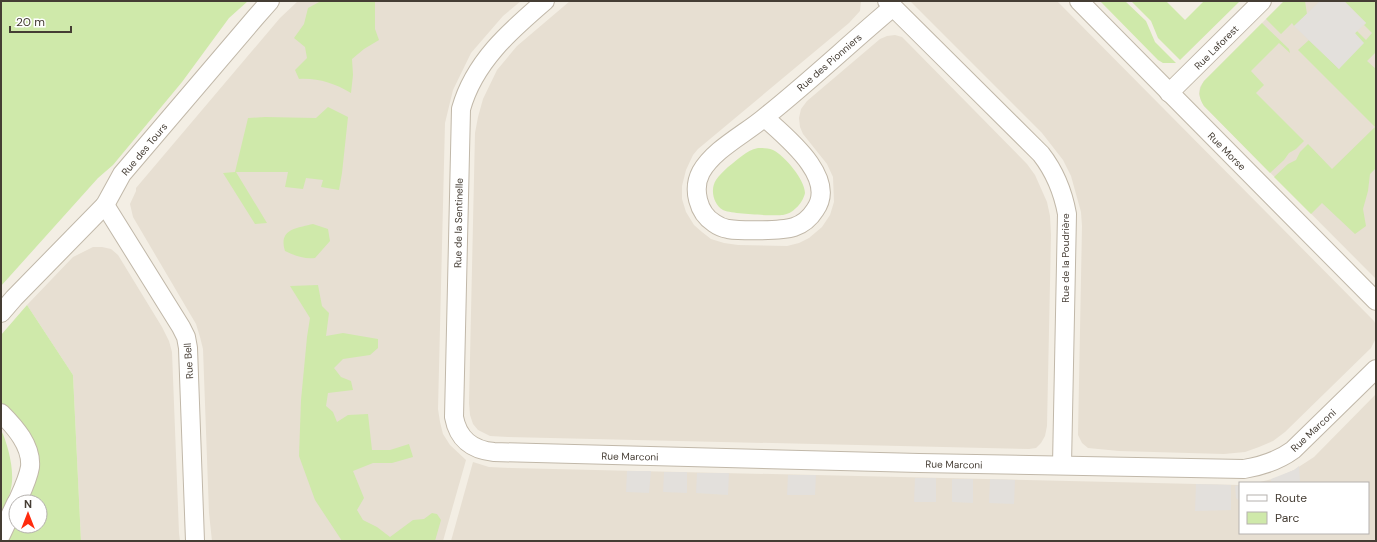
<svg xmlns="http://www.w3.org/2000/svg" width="1377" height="542" font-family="'DM Sans',sans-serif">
<rect width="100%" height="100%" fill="#f3eee4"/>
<g fill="#e7dfd2">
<path d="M298 1H521L503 16 471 53 453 90 445 123 438 409 440 422 443 434 450 445 466 460 443 541H212L209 513 203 349 200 337 196 324 133 217 130 204 136 191V188L280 18Z"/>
<path d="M570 1H861L860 11 849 23 698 149 693 155 686 170 682 186V199L686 212 694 225 702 232 711 239 724 243 738 245 787 246 799 243 809 238 822 227 830 215 834 202 833 177 827 164 803 134 800 127 799 118 801 109 807 101 880 39 887 36 895 35 902 37 909 44 1027 164 1035 175 1047 202 1050 216 1051 235 1047 426 1045 436 1041 443 1036 448 1029 449 508 437 490 436 478 430 473 424 470 415 469 403 475 133 478 117 483 99 497 70 517 46Z"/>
<path d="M910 1H1057L1374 321 1376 325V338L1371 348 1285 432 1273 441 1259 447 1245 452 1224 454 1119 451 1088 448 1082 443 1078 435 1082 226 1081 212 1071 176 1063 160 1042 133Z"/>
<path d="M1284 1H1376V279L1204 106 1201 100 1199 94 1200 87 1204 81Z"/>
<path d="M93 247H102L111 249 118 255 162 327 169 341 172 352 179 533 180 541H81L73 375 27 305 73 257Z"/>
<path d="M1376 394V541H451L473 462 489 467 511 468 1240 485V533H1368V483H1256L1276 478 1294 470 1314 457Z"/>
</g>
<g fill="#cfe9aa">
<path d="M1 1H248L229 18 182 82 113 165 98 178 1 286Z"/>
<path d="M321 1H375V29L379 40 364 49 352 59 353 75 351 93C334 83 318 78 299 79L295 70 307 58 305 47 294 38 304 24 308 8Z"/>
<path d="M1100 1H1125L1146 21 1155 42 1176 63H1163L1158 60Z"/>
<path d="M1131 1H1166L1185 20 1204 1H1240L1180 60 1158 38 1151 21Z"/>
<path d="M1284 1H1305L1307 14 1294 26 1292 23 1281 34 1266 19Z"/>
<path d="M1344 1H1375L1376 3V52L1367 61 1376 69V168L1370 174 1368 191 1363 209 1366 226 1355 234 1322 203 1311 214 1274 177 1288 164 1296 160 1300 152 1308 144 1332 169 1375 127 1298 50 1309 40 1339 69 1355 33 1357 31 1366 40 1372 33 1364 25 1366 23Z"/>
<path d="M1262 23 1289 49 1290 53 1279 43 1251 71 1264 85 1256 93 1304 141 1296 149 1289 153 1284 160 1270 173 1204 106C1198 97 1198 90 1204 81Z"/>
<path d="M328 107 348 117 342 173 339 190 321 187 323 180 306 178 303 189 285 187 288 172H236L267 223 255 224 223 173 235 172 248 118 265 117 316 118Z"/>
<path d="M758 148C764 148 768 148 773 150 785 156 805 180 805 193 804 198 800 205 796 208 792 212 788 214 783 215 773 216 731 214 723 210 713 204 710 189 716 180 719 175 724 171 728 167 739 159 745 151 758 148Z"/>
<path d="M313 224 328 229 330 241 315 258C304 259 295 256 285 251 278 229 297 228 313 224Z"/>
<path d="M318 285 322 306 329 313 326 336 343 333 378 339V348L370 355 343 359 334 368 341 377 351 381 353 390 328 393 326 406 333 412 337 422 348 415 368 414 372 450H390L409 444 413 457 392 463H373L353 471 364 498 357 510 363 520 377 527 390 537 413 520 424 519 432 513 437 514 441 520 435 541H342L315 500 299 456 301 400 307 337 310 318 290 286Z"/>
<path d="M27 305 73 375 81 541H7L16 523V526H40V502H26L35 446 27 429 1 403V335Z"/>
<path d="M1 430C8 444 15 472 11 488 10 496 5 506 1 514Z"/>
</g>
<g fill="#e3e0dc">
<path d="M1320 1H1344L1366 23 1355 33 1364 43 1339 69 1294 26Z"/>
<path d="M1299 466 1300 483H1271V479L1294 470Z"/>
<path d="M627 471H651L649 493 626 492Z"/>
<path d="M664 472H687V493L663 492Z"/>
<path d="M697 473H729L728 495 696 493Z"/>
<path d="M788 475H816L815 495H787Z"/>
<path d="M915 478H936V502H914Z"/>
<path d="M952 479H973V503L952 502Z"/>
<path d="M990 479 1015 480 1014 504 989 503Z"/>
<path d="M1196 484 1231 485V510L1195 511Z"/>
<path d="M1240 485V501L1236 498 1235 486Z"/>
</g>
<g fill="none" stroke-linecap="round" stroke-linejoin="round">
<g stroke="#c1b8a9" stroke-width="20">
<g id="minor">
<path d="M545 1C510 31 474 62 461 109L454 417C458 439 472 450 494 452L919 463 1244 469C1262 466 1278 461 1293 450L1376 369"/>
<path d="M887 1 1041 154C1055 172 1063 192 1067 214L1062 465"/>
<path d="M1079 1 1376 301"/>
<path d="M1169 93 1262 1"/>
<path d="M765 118C786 137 838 178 815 210 810 218 803 224 794 227 782 231 741 231 728 229 723 228 718 226 714 223 698 213 692 189 701 172 714 149 745 134 765 117 809 82 850 43 893 7"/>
<path d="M105 205 181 327 186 337 188 348 195 541"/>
<path d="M1 313 14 298 105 205 122 174 255 18 270 1"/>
<path d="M1 413C15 427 32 446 30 467 28 479 22 491 17 502"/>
<path d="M1 535 16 503"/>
</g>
</g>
<use href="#minor" stroke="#fff" stroke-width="18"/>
</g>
<g text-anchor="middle" stroke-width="3.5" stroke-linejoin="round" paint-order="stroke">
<g font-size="10" fill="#453d34" stroke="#fff">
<text transform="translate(1216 47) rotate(-45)" y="4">Rue Laforest</text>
<text transform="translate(829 62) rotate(-41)" y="4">Rue des Pionniers</text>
<text transform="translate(144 149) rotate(-50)" y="4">Rue des Tours</text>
<text transform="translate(1227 151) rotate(45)" y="4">Rue Morse</text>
<text transform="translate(458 223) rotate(-89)" y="4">Rue de la Sentinelle</text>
<text transform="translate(1065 258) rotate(-90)" y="4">Rue de la Poudrière</text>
<text transform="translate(188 361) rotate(-94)" y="4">Rue Bell</text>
<text transform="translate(1313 430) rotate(-43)" y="4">Rue Marconi</text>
<text transform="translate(630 456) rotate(1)" y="4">Rue Marconi</text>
<text transform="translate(954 464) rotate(1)" y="4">Rue Marconi</text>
</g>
</g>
<rect width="1377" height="542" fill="none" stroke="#453d34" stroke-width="4"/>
<rect x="1239" y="482" width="130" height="52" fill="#ffffff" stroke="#b5b1ae"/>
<rect x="1247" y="495" width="20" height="6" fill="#ffffff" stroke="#b5b1ae"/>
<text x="1275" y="502" font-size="12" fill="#453d34">Route</text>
<rect x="1247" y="512" width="20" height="12" fill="#cfe9aa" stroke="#b5b1ae"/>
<text x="1275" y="522" font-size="12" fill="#453d34">Parc</text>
<g transform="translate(28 514)"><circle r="19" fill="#ffffff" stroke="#b5b1ae"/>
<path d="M0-3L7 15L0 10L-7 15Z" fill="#ff2b0e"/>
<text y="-6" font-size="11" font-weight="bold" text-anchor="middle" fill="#453d34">N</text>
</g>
<path d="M10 26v6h61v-6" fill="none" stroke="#453d34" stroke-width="2"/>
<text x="16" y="26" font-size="12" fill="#453d34" stroke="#ffffff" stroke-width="3" paint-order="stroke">20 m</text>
</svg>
